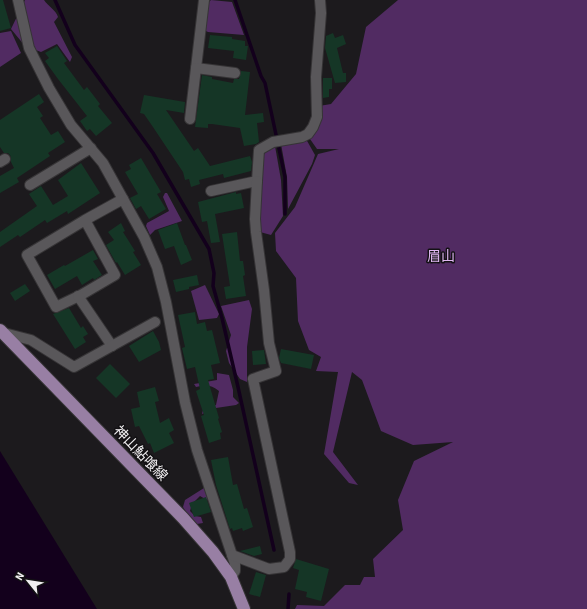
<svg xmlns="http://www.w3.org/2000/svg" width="587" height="609" font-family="'Source Sans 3','Noto Sans JP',sans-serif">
<rect width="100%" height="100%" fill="#1c1a1d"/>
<g fill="#512b62">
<path d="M25 0H44C48 6 56 10 58 17L54 22 72 57 70 62 57 44 41 52 25 46 11 29Z"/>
<path d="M211 0 232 2 244 35 208 32 204 30 208 3Z"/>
<path d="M398 0H587V609H295L297 605 324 606 345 585H360L364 577H375L373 559 403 530 398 500 414 461 453 442 413 445 381 431 362 380 352 372 333 452 358 485 349 483 324 454 338 372 316 371 321 357 309 350 298 321 296 278 276 251 275 233 295 207 318 154 339 149H317L310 139 316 124 319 106 331 104 356 74 366 27Z"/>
<path d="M11 31 21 53 0 67V33Z"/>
<path d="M306 139 315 155 312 164 288 209 287 177 281 144Z"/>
<path d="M275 146 281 180 283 216 271 235 260 232 262 161 265 151Z"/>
<path d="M165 193H167L182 221 155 230 150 235 146 226 147 223 169 211 163 197Z"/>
<path d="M205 285 219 314 217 318 199 320 191 291Z"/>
<path d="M249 300 252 309 247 347V382L240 379 229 363 226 351 231 335 221 306Z"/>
<path d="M217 373 229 375 233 390V397L239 403 236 405 216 408 202 414 203 410 216 405 219 391C211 384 204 385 196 387L194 384 217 380Z"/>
<path d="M204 488 209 497 207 500 200 496 192 504 190 511 195 516 201 517 203 523 197 524 191 520 183 507 185 500Z"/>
</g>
<path fill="#13001c" d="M0 451 97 609H0Z"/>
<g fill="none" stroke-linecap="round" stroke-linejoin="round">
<g stroke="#13001c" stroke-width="3.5">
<path d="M55 0 75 45 153 153 209 249 214 273 213 286 222 318 238 387 274 550"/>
<path d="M235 0 261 76 265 83 285 177V214"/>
<path d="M288 609 289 594"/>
</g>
</g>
<g fill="#153626">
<path d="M0 0H3L11 28 0 31Z"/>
<path d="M333 33 335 38 343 35 346 44 337 48 343 73H346V82L335 83 325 48 326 36Z"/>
<path d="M210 35 232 37V39L245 41V46H248L246 60 233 58 234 51 208 48Z"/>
<path d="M57 46 67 61 64 63 84 90 87 87 100 104 98 106 112 123 96 136 90 129 87 131 80 121 87 116 58 79 45 61 49 58 45 53Z"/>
<path d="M241 71 250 72 245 115 263 113 264 122 257 123 259 142 256 144 244 146 240 128 212 124H208V128L195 127 202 75 212 77V79L233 83 234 79H239Z"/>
<path d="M323 78H332V89H329V97L323 98Z"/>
<path d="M39 94 44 102 37 107 43 116 40 118 51 135 58 131 65 142 48 153 50 156 17 178 19 182 0 193V176L14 168 11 162V158L10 155 8 153H4L0 147V120Z"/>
<path d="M144 95 185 102 184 113 166 110 194 151 198 148 210 166 250 156 252 162 251 171 224 178 223 174 199 180 200 184 191 187 189 179 185 180 183 172 153 127 144 114 140 113Z"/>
<path d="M141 158 161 192 157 194 166 209 149 219 141 206 136 209 130 198 138 194 125 172 131 169 129 165Z"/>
<path d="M81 163 100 193 68 214 67 211 47 223 45 220 20 237 18 235 0 247V232L37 206 29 194 41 186 53 205 68 196 58 180Z"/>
<path d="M236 192V194L241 193 244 208 215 214 220 242 211 243 207 221 202 222 198 202Z"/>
<path d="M121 223 125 231 123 232 135 251 133 252 141 265 125 275 117 262 116 263 106 245 114 240 108 232Z"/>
<path d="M177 223 185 245H186L192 260 181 265 174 246 165 249 158 230Z"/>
<path d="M237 232 240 261H243L245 275 243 276 246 296 226 299 224 287 230 286 222 234Z"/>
<path d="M93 250 98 259 93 261 102 275 94 280 93 278 82 285 77 276 55 289 47 275 64 265 65 266Z"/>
<path d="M197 275 199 285 189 287V289L176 292 173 280Z"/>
<path d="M25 284 30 291 15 301 10 293Z"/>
<path d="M69 308 81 328 83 326 88 334 83 337 86 342 75 349 53 314Z"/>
<path d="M195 312 197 324 205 322 207 331 212 330 220 363 211 365 214 379 208 380 219 418 218 419 222 432 220 433 221 439 209 443 201 416 204 415 196 391 200 389 195 367 187 369 182 348 185 347 178 315Z"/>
<path d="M153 331 159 342 161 350 139 362 129 346Z"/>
<path d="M281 349 314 355 311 369 281 363 279 358Z"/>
<path d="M264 350 266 364 253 365 252 351Z"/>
<path d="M110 364 130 384 116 398 96 378Z"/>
<path d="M155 387 159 401 155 402 160 423 169 418 174 430 169 433 174 443 154 453 150 443 148 444 139 426 135 427 131 409 140 407 137 392Z"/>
<path d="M228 457 233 485 237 484 244 509 247 508 253 527 243 531 242 528 233 531 232 528 230 529 216 485 211 460Z"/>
<path d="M206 497 211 512 194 517 189 503Z"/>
<path d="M260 546 262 554 254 556 240 551Z"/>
<path d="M296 559 329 569 321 601 306 597 307 592 295 589 299 570 293 568Z"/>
<path d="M256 572 266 575 260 597 249 594Z"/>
</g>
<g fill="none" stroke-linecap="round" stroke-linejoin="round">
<g stroke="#363436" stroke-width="12">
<g id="street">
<path d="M18 0 29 48 49 88 71 125 103 163 144 237 157 267 166 302 185 402 197 450 235 564V571L231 577"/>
<path d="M204 0 196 68 235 73"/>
<path d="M190 119 196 68"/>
<path d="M0 162 5 159"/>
<path d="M30 185 91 148"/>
<path d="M211 191 257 181 259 150 273 142 302 137 308 134 313 127 317 117 316 77 321 13 320 0"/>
<path d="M85 220 27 255 56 307 81 295 115 275 85 220 123 199"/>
<path d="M78 296 112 346"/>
<path d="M4 333 31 340 74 367 155 322"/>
<path d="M232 555 269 569 284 567 290 559V552L253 379 276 371 269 343 264 290 256 232 255 219 257 181"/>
</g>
</g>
<g stroke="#363436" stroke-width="14">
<path id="primary" d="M0 330 183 518 213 552 231 577 244 609"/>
</g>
<use href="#street" stroke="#59575a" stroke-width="10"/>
<use href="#primary" stroke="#987fa4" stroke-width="12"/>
</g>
<g text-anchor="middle" stroke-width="3" stroke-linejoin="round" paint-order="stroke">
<g font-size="14" fill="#e0b8f2" stroke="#131114">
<text x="441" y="261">眉山</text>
</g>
<g font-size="14" fill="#f1eff1" stroke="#131114">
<text transform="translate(141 453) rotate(46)" y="5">神山鮎喰線</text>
</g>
</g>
<g transform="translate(28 581) rotate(300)" stroke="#131114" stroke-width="3" paint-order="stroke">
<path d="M0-3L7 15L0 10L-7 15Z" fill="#f1eff1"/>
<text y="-6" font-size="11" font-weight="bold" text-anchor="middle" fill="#f1eff1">N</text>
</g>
</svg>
